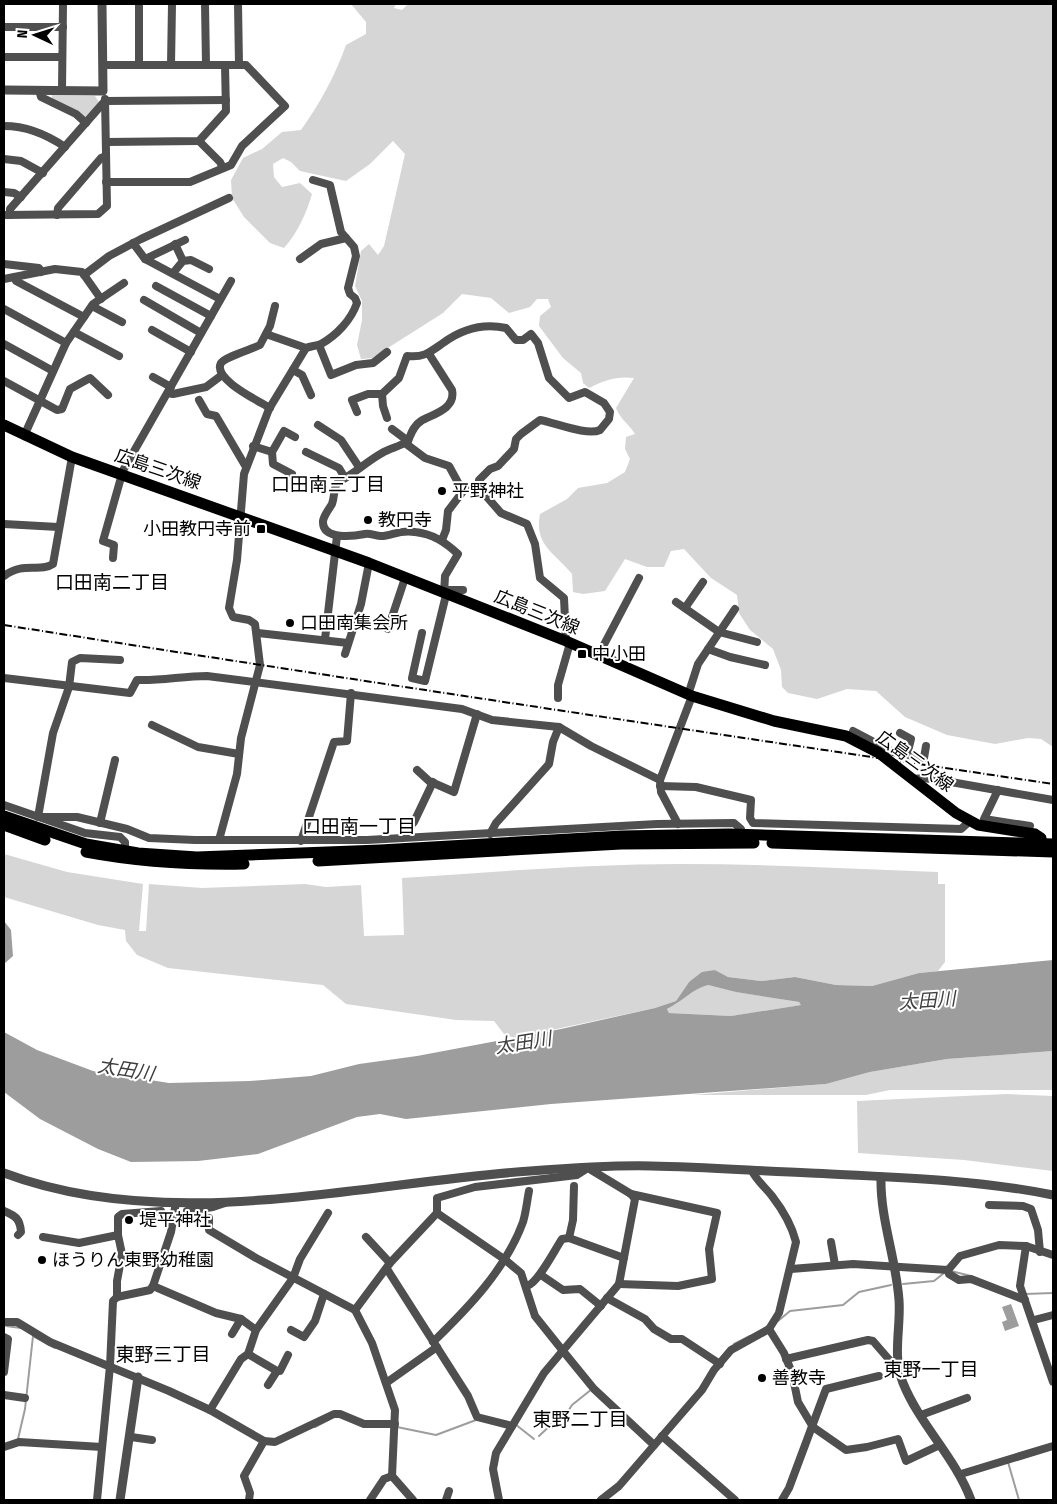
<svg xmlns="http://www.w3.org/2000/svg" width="1057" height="1504" font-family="'Fira Sans Condensed','Noto Sans JP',sans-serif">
<rect width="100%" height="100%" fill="#fff"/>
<g fill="#d6d6d6">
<path d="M351 4H396L394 8 402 10 408 4H1053V747L1041 739 1028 738 995 744 947 735 905 717 876 691 847 689 817 699 788 693 782 687 781 670 773 649 750 630 739 613 737 595 711 578 684 549 671 551 664 567H647L625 559 605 591 583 594 573 592 572 574C554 552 534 545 540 514L567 499 578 488 607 483 625 472 630 459 625 449 626 437 635 434C629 424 620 419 616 408L634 378C617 376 605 380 589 388L583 383 581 373 563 358 539 326 540 316 551 307 548 299H537L530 307 509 313 491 298 462 294 443 313 372 358 361 359 357 345 362 320V301L355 286 361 251 369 244 378 255 384 246 405 154 393 141 370 164 346 181 300 171 291 162 283 158 273 164 274 177 282 187 300 183 312 194C306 214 298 232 284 248L270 243 244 217 232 198 231 180 243 158 262 149 282 132 301 130C320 103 335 76 346 45L366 34V22Z"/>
<path d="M52 95 95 96 99 102 87 117H84L52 98Z"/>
<path d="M4 854 67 872 143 884 139 931H146L149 884 202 888 305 884 326 887 361 885 364 936 404 935 402 878C495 872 588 864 681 864 767 864 852 869 938 872V884H945V962L938 971 919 973 872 986 836 985 795 977 761 981 728 977 715 970 689 982 676 1001 655 1008 514 1038 504 1034 494 1021 456 1020 346 1004 323 985 168 968 137 955 126 941 125 930 98 925 4 897Z"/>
<path d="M708 985 737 992 799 1002 802 1005 731 1016 669 1013 667 1009C682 1002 692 989 708 985Z"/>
<path d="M1053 1051V1090H890L866 1095H692L826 1084 870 1072 947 1059Z"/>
<path d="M1007 1094 1053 1096V1171L964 1160 858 1153 857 1101Z"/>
</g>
<g fill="#9d9d9d" fill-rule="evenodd">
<path d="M4 921 11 930 13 956 4 964Z"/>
<path d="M1053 960V1051L947 1059 870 1072 826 1084 551 1104 406 1119 380 1114 357 1117 258 1154 198 1161 131 1162 98 1149 40 1119 4 1092V1032L37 1050 93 1071 169 1083 250 1081 311 1076 359 1064 417 1056 561 1029 655 1008 676 1001 689 982 702 972 715 970 728 977 761 981 795 977 836 985 872 986 919 973ZM708 985 736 992 799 1002 801 1005 731 1016 669 1013 667 1009C682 1002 692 989 708 985Z"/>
<path d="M1011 1304 1019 1326 1005 1331 1002 1322 1007 1320 1002 1307Z"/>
</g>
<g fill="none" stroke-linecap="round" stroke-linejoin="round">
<g stroke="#9d9d9d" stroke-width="2">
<path d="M951 1271 971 1276"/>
<path d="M903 1284 934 1281 944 1273"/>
<path d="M1025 1294 1053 1293"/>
<path d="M778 1321 790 1311 843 1305 859 1292 891 1285"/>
<path d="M6 1326 21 1328"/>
<path d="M33 1336 55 1348"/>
<path d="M734 1344 750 1336"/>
<path d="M515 1424 534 1439"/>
<path d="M315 1427 330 1419"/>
<path d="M397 1427 436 1435 476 1420"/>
<path d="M539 1436 555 1421 565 1416 572 1405 592 1389"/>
<path d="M18 1439 25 1409 33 1336"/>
<path d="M1008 1462 1019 1500"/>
</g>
<g stroke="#4f4f4f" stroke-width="8">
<path d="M139 4V65"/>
<path d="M205 4 206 65"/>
<path d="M238 4 239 65"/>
<path d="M4 27H63"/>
<path d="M4 57H62"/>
<path d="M103 65H246L285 106 242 146 231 165 190 182H106"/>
<path d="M171 65 172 4"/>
<path d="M39 90 41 97 76 114 86 123"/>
<path d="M62 90 63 4"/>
<path d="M4 126C27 126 46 134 65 147"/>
<path d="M199 141 220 162 223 168"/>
<path d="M106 142 199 141 226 111 225 65"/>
<path d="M4 159 21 161 43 173"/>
<path d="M4 192 14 193 21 197"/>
<path d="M4 215 98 214 107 206 105 99"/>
<path d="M10 215V209L105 101 226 100"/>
<path d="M57 215 58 208 101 158 106 156"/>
<path d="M133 243 145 259 220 299"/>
<path d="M175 244 183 261"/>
<path d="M145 259 185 240"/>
<path d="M300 259 321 244 346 238"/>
<path d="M4 264 39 268 41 272"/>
<path d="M173 273 183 261 191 260 209 269"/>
<path d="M84 275 109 256 141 239 229 198"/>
<path d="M15 277 16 281 84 317"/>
<path d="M4 279 55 269 82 272 101 299"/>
<path d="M156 286 211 316"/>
<path d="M144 300 201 333"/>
<path d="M92 306 122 322"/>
<path d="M4 309 66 343"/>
<path d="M152 330 191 352"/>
<path d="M74 332 119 356"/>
<path d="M266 334 306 348"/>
<path d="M4 344 53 371"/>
<path d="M319 345 331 375 356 365 373 363 387 352"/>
<path d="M429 354 452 390C456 409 433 414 421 421 413 426 411 434 408 441 399 447 390 448 382 453 366 462 354 474 338 482 333 488 335 496 332 504 329 509 324 515 323 521 322 541 355 536 365 534 370 533 376 536 381 536 392 536 399 529 415 532 433 534 445 542 458 554L445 576 444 594"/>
<path d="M293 370 302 375 311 395"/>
<path d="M153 377 171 387"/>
<path d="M4 381 57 410 62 409 70 389 90 378 108 395"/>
<path d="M168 393 173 394 206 387 222 375"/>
<path d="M382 394 383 406 387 418"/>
<path d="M199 400 207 414 216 416 246 467"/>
<path d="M270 408C259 401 212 379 221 363 225 357 252 349 260 345L270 326 275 306"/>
<path d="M357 412 352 400 368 394H382L399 378 407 356C424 358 430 352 443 343 462 329 483 323 506 328L516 340H523L531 334 538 343 549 378 569 398 585 392 604 403 610 412 609 419 600 430C587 436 556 423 540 420L521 434 516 439 514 449 498 466 490 469 479 480 480 489 501 513 527 524 535 544 540 578 564 598 566 641"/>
<path d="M318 425 341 440 359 467"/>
<path d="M392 429 408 441"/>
<path d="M24 436 66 343 93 304 124 283"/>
<path d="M405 443 425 458 449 466 461 488 464 490 479 485"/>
<path d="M253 446 272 452"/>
<path d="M306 452 339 468 345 478"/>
<path d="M121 474 231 281"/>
<path d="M292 474 273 464 272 452 284 431 295 437"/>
<path d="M4 524 58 527"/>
<path d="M442 540 446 530 448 511 464 490"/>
<path d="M113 558 114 545 103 541 122 474"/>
<path d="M4 576C24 561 40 573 53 564L72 457"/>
<path d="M445 590H463"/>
<path d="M676 602 719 632 757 642"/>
<path d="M685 608 703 582"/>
<path d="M388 629 405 578"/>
<path d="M258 633 348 643"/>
<path d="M422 633 412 678 425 681 446 595"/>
<path d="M325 639 337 536"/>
<path d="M708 649 730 657 765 665"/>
<path d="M345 654 361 604 369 563"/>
<path d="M598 656 639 578"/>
<path d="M120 660 80 658 72 662 69 687 53 733 38 817H77L127 829 149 838 195 840H367L657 824 734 823 741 829 742 838"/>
<path d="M4 678 130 693 137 680C161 681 183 676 207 676L462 709 492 720 559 727 591 746 660 780"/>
<path d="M688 695 698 664 735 609"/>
<path d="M558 698V685L570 643"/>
<path d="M152 725 198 747 239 754"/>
<path d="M853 731 893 752 924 758 926 746"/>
<path d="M900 733 911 739 907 755"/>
<path d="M417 770 429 781 454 792 477 714"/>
<path d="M913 779 924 778 951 782 1053 800"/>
<path d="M660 786 696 787 751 800 750 818 753 823 961 829 970 821"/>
<path d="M998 790 984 819 1030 826"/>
<path d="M4 805 85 833 120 837 125 842V854"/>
<path d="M100 823 115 760"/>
<path d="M678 824 661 792 660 780 692 696"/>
<path d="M490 834 496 823 549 764 553 742 559 727"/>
<path d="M402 838 405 832 414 822 433 782"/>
<path d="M219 840 237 774 241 738 260 665 255 624 249 620 233 617 229 608 237 560 244 474 269 409 306 348C311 346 316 346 321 344 337 335 351 320 357 303L355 298 350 294 348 288 356 256 354 247 341 232 330 185 313 180"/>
<path d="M301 841 334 742 347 741 351 693"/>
<path d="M989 1205 1023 1206 1031 1209 1038 1230 1040 1252"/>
<path d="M4 1211C16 1216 20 1219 21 1232L18 1235"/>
<path d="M187 1211 213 1207 225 1203"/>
<path d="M437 1213 504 1259 521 1273 535 1316 563 1351 594 1389 654 1445"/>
<path d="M209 1218V1230L256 1258 355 1310 372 1343 395 1410 392 1476 413 1500"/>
<path d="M118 1235V1217L122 1214 161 1211"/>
<path d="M43 1237 79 1243 118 1235 122 1254 117 1281V1297"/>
<path d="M366 1237 390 1263"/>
<path d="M569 1238 573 1220 574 1186"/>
<path d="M831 1242 835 1265"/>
<path d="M1026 1246 1020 1286 1053 1382"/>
<path d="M387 1269 468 1396 477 1417 512 1426"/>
<path d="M791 1269 853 1264 948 1270 960 1256 999 1245 1026 1246 1053 1255"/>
<path d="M948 1270 949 1274 959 1280 971 1279 1025 1300"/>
<path d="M541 1275 563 1290 580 1289 601 1306"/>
<path d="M619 1284 678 1286 712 1279 709 1249 717 1213 631 1194"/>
<path d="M153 1286 216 1313 241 1319 256 1330"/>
<path d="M527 1286C538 1283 554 1251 562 1239L569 1238 624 1258"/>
<path d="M607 1298 645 1319 654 1329 671 1339H682L720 1364"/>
<path d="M355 1310 390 1263 437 1213V1198L475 1187 577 1175 588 1168 631 1194 635 1199 619 1284 544 1373 496 1453 493 1469 499 1500"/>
<path d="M1034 1320 1053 1315"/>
<path d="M4 1322H17L50 1342 169 1391 210 1410 264 1441 275 1442 334 1414H340L364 1424H395"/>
<path d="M769 1329 784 1353 792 1373 798 1402 813 1427 846 1450 867 1447 898 1439 906 1461 940 1445"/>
<path d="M291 1330 304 1337 315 1321 324 1294"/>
<path d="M232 1334 241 1319"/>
<path d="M4 1337 8 1339 4 1372"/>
<path d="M433 1342C468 1308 506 1269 523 1222 526 1212 527 1201 529 1191"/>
<path d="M248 1354 277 1371"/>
<path d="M786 1359 868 1340 873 1341 899 1371"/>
<path d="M386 1383 437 1347"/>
<path d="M268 1385 277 1371H280L288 1355"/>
<path d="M4 1395 25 1398"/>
<path d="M210 1410 241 1359 248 1354 256 1330 293 1278 300 1259 328 1213"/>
<path d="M921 1415 967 1398"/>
<path d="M662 1436 735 1500"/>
<path d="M131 1437 152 1440"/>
<path d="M4 1447 19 1442 102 1447"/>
<path d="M961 1474 1053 1446"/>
<path d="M97 1500 110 1366 113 1301 117 1297 150 1290 153 1286 171 1232 176 1202"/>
<path d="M249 1500 250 1493 244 1476 264 1441"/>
<path d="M370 1500 384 1479 392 1476"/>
<path d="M446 1500 449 1491"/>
<path d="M601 1500 619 1486 702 1390 714 1370 731 1350 769 1329 779 1313 796 1242C792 1226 782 1209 772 1196 765 1187 757 1181 752 1171"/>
<path d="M782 1500 789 1488 826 1389 879 1376"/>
</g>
<g stroke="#4f4f4f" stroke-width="9">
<path d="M4 90 103 91 102 4"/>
<path d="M4 1173C169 1235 360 1183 530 1171 570 1168 611 1165 651 1166 704 1167 758 1171 810 1173 892 1177 973 1179 1053 1195"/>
<path d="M881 1177C880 1219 896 1258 899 1300 901 1328 892 1356 903 1383 920 1425 955 1457 971 1500"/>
<path d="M120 1500 138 1377"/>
</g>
<g stroke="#000" stroke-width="11">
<path d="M4 425 72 457 369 563 566 641 692 696 774 721 846 736 879 753 956 813 978 825 1035 834 1041 838 1042 851"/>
<path d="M4 816 86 844 138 853 197 857 380 850 622 836 729 834 1053 844"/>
<path d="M4 825 45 840"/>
<path d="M772 843 1053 852"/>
<path d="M86 852C139 862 191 865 244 864"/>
<path d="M318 861 621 844 754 843"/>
</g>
<path stroke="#000" stroke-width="2" stroke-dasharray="8 2.5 1 2.5" stroke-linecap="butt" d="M4 625C353 680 703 732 1053 784"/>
</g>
<g fill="#000" stroke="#fff" stroke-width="2">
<circle cx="442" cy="491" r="5"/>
<circle cx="368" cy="520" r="5"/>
<rect x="256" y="524" width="10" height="10" rx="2.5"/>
<circle cx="290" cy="623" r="5"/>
<rect x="577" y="649" width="10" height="10" rx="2.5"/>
<circle cx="129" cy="1220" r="5"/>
<circle cx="42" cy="1260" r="5"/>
<circle cx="762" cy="1378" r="5"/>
</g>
<g text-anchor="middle" stroke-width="4" stroke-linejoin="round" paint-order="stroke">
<g font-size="18" fill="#000" stroke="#fff">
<text transform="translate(158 469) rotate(19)" y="6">広島三次線</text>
<text transform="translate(537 612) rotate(22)" y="6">広島三次線</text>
<text transform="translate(915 761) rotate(36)" y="6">広島三次線</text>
</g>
<g font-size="18" fill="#000" stroke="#fff" text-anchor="start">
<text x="452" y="497">平野神社</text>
<text x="378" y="526">教円寺</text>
<text x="251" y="535" text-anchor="end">小田教円寺前</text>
<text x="300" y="629">口田南集会所</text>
<text x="592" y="660">中小田</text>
<text x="139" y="1226">堤平神社</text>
<text x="52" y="1266">ほうりん東野幼稚園</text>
<text x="772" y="1384">善教寺</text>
</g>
<g font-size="19" fill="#000" stroke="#fff">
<text x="328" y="491">口田南三丁目</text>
<text x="112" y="589">口田南二丁目</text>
<text x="359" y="833">口田南一丁目</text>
<text x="163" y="1361">東野三丁目</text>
<text x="931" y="1376">東野一丁目</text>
<text x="580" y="1426">東野二丁目</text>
</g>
<g font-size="19" font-style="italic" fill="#3e3e3e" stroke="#fff">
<text transform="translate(927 1000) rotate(-4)" y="7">太田川</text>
<text transform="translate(523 1042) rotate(-9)" y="7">太田川</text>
<text transform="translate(126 1069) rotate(9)" y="7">太田川</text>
</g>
</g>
<rect width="1057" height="1504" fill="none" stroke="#000000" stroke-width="10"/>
<g transform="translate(35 35) rotate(274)" stroke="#ffffff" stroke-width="4" paint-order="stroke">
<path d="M0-4L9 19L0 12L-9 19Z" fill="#000000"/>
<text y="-8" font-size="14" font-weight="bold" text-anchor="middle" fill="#000000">N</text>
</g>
</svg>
